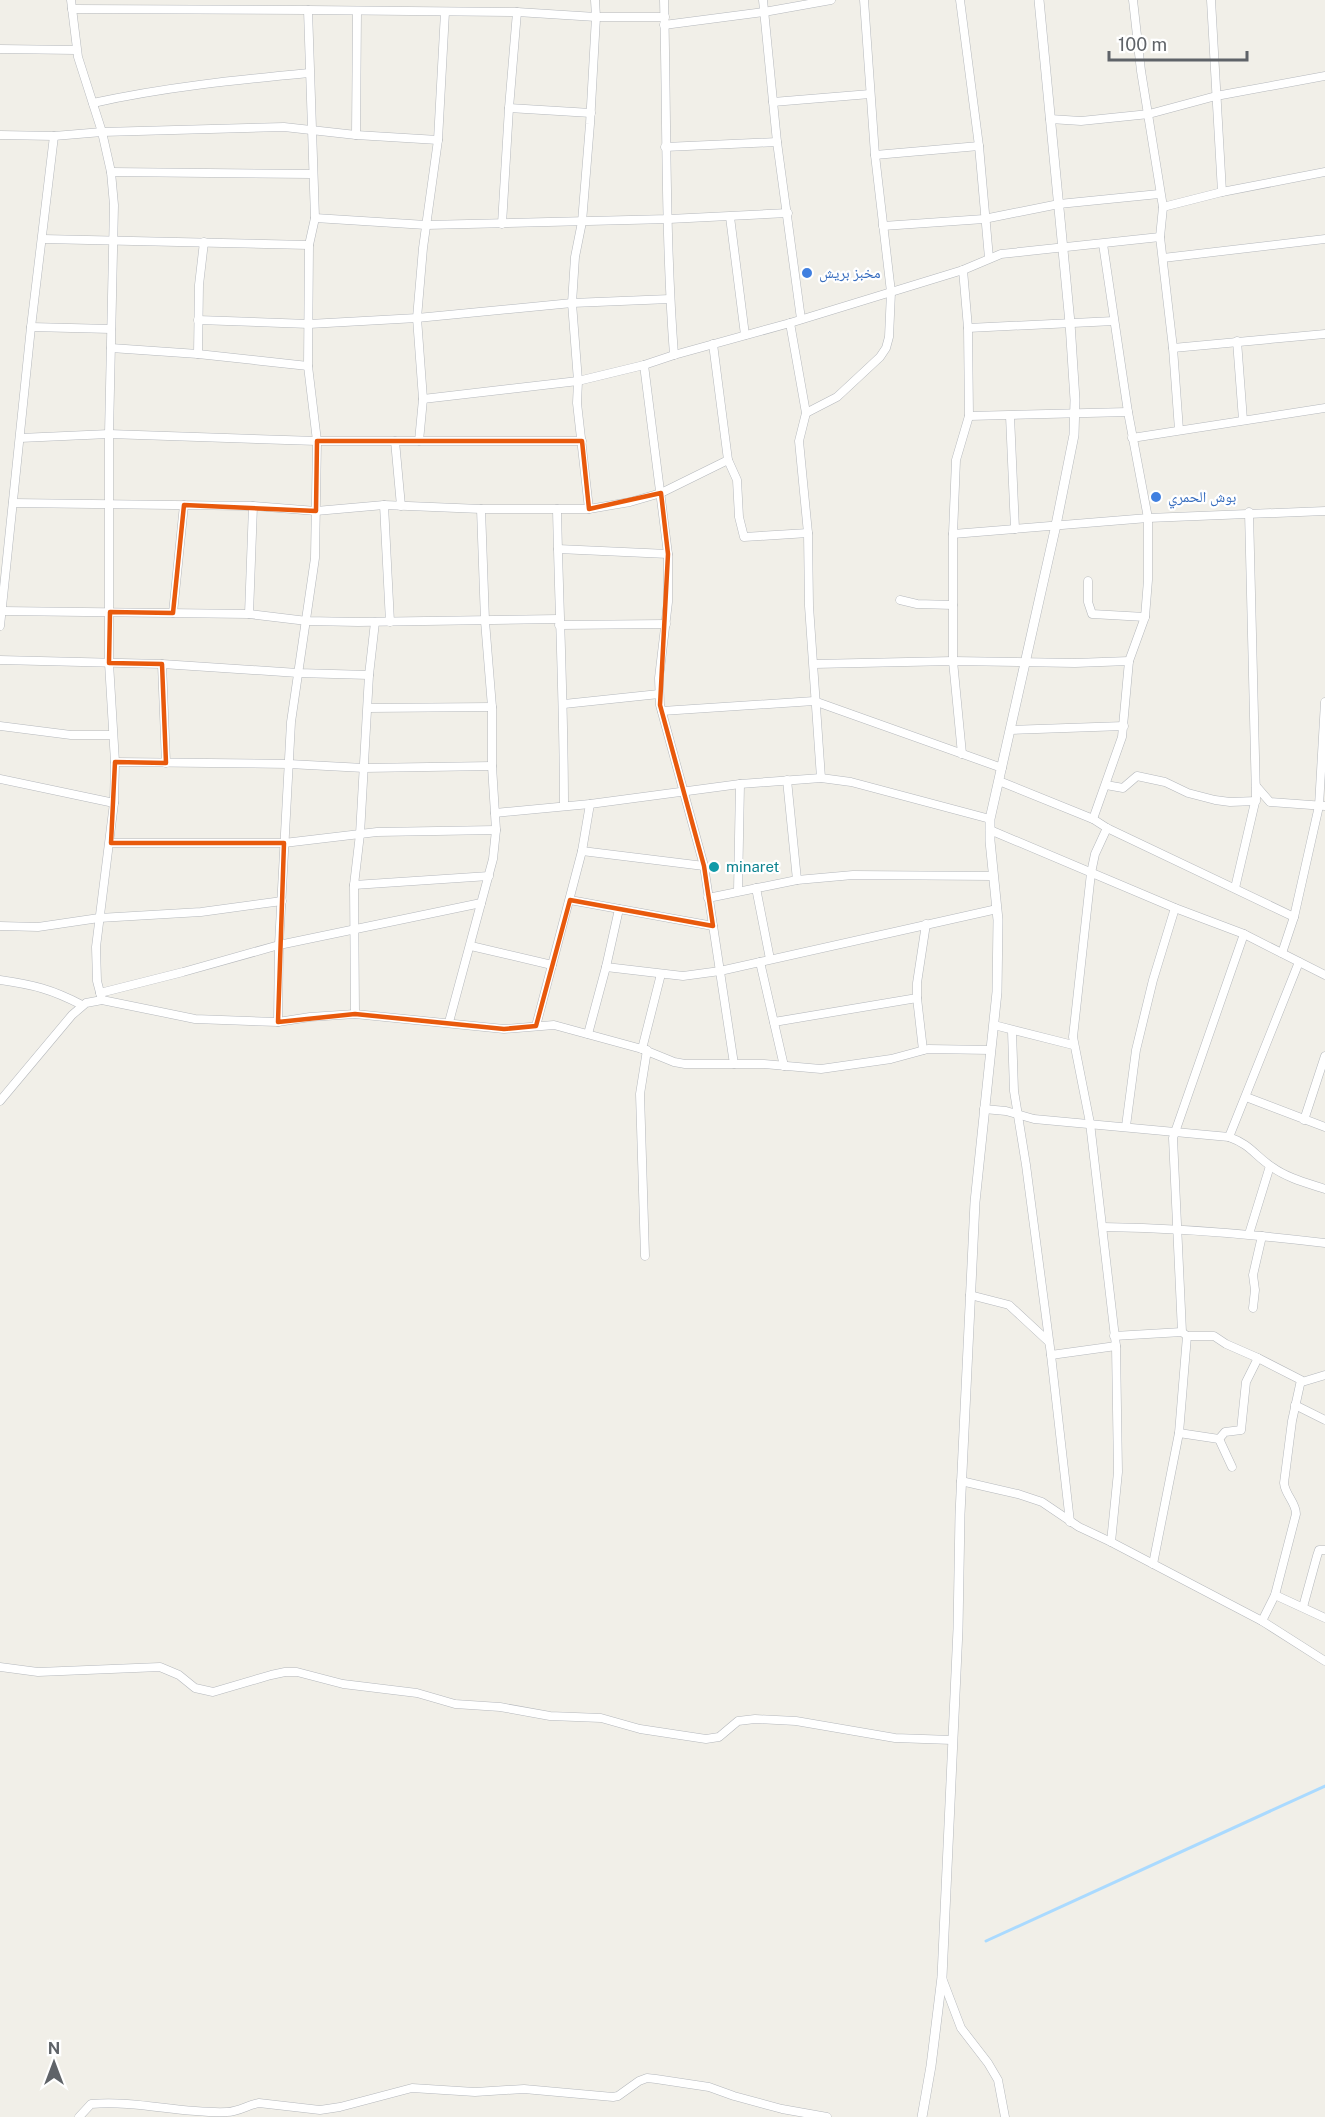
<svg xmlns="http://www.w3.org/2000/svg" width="1325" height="2117" font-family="'Public Sans','Noto Naskh Arabic',sans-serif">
<rect width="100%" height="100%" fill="#f1efe8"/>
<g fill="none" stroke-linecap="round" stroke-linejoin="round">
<path stroke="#aadaff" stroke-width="3" d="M986 1941 1325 1786"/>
<g stroke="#b5b8bc" stroke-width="9">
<g id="minor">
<path d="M71 0 78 57 102 132 111 172 114 205 109 434V663L115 762 114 803 96 947 97 981 102 1000"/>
<path d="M664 0C667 118 665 237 674 355"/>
<path d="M763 0 777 142 801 319"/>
<path d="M960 0 979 146 989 258"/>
<path d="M1133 0 1141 71 1163 207 1160 237 1173 348 1179 430"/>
<path d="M1211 0 1222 192"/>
<path d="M72 9 308 10 517 12 596 17H665"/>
<path d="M664 25 764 12 831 0"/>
<path d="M0 49 76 50"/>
<path d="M773 102 870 94"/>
<path d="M93 103C165 87 236 80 309 73"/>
<path d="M509 108 591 113"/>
<path d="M1050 119 1081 121 1149 114 1216 96 1325 76"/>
<path d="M0 135 54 136 102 132 284 127 356 135 438 140"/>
<path d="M356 135 357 11"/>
<path d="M665 147 777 142"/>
<path d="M875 155 979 146"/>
<path d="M111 172 312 174"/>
<path d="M1163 207 1222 192 1325 172"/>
<path d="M730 217 745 335"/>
<path d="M315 218 426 225 669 219 788 213"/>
<path d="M502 224 509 108 517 12"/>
<path d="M883 226 984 219 1059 204 1159 194"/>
<path d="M43 239 309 245"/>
<path d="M1163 258 1325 239"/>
<path d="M198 320 309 324 417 318 572 303 670 299"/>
<path d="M790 323 806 413 799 441 808 533 809 606 821 778"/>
<path d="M31 327 111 329"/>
<path d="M968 328 1114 321"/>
<path d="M1237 341 1243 420"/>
<path d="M713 344 728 460 737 480 739 517 744 537 808 533"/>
<path d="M111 348 198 354 308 366"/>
<path d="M1173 348 1325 334"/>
<path d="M198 354 199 285 204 242"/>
<path d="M644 365 668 554V602L659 678 660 705 704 866 734 1064"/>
<path d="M423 399 578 381 644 365 674 355 790 323 963 270 1001 254 1160 237"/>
<path d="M806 413 837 397 880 357 886 348 889 337 891 292 875 155 864 0"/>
<path d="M969 416 1128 412"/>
<path d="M1010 416 1015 529"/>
<path d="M20 438 109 434 317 441H582"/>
<path d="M1132 438 1325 408"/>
<path d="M395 441 401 506"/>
<path d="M419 441 423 399 417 318 423 248 438 140 445 12"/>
<path d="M13 503 253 506 316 511 384 505 481 509H589L630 502 661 493 728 460"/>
<path d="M384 505 390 622"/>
<path d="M557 509C559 608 564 707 564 806"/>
<path d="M589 509 577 403 578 381 572 303 575 257 582 222 590 124 596 17 595 0"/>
<path d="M953 534 1148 518 1325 511"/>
<path d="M558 549 668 554"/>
<path d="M1088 581V602L1092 614 1145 617"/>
<path d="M900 600 917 604 953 605"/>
<path d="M2 611 249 614 307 621 358 622 559 619"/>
<path d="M173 613 184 505"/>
<path d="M249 614 253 506"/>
<path d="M559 625 666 624"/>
<path d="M0 626 31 327 54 136"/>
<path d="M0 660 162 664 298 673 369 675"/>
<path d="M162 664 166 763"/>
<path d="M814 664 953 661 1075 663 1129 661"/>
<path d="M564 704 659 694"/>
<path d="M368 708 492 707"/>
<path d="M662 711 814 701 1002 768"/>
<path d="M0 726 71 735H112"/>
<path d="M1010 730 1124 726"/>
<path d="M962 754 953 661V534L956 460 969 416 968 328 963 270"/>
<path d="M115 762 289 764 364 768 492 766"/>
<path d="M0 779 114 803"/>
<path d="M787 780 797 880"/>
<path d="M999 781 1093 819 1107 828 1294 917"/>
<path d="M1106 785 1123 788 1137 776 1165 782 1188 793 1215 800 1230 802 1256 801"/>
<path d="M1256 786 1270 802 1325 806"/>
<path d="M495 813 590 804 740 784 821 778 851 782 990 819"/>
<path d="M1093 819 1122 737 1129 661 1145 617 1148 580V518L1128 412 1103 244"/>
<path d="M1107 828 1095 854 1091 873 1073 1037 1090 1123 1116 1346 1118 1472 1111 1542"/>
<path d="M990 830 1175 908 1244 934 1325 975"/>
<path d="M111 843H284L377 832 496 830"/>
<path d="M582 851 704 866"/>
<path d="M354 885 489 876"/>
<path d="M756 888 770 959"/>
<path d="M1235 888 1256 798 1249 512"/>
<path d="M738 891 740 784"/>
<path d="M708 898 797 880 853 875 993 876"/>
<path d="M570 900 713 926"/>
<path d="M0 926 38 927 99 918 201 912 282 901"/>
<path d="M471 946 552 965"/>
<path d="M1282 953 1294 917 1319 806 1325 702"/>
<path d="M760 962 784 1066"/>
<path d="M606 967 683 976 720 971 997 909"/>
<path d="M0 980C34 985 51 989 82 1005"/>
<path d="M100 993 183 972 279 945 481 903"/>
<path d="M355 1014 354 885 360 834 369 675 375 622"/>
<path d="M278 1022 279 945 291 722 315 558 317 441 308 366 309 245 315 218 308 10"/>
<path d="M449 1022 493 859 496 830 492 766V707L485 621 481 509"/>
<path d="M774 1022 917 998"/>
<path d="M994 1025 1073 1045"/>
<path d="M536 1026 582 851 590 804"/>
<path d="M1012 1031 1014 1091 1026 1165 1051 1355 1070 1522"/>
<path d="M588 1034 606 967 619 909"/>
<path d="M642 1049 661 974"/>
<path d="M923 1050 917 998V983L926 924"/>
<path d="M1246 1097 1325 1127"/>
<path d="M0 1101 72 1015 86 1003 102 1000 195 1019 278 1022 310 1017 355 1014 504 1029 554 1025 642 1049 674 1062 685 1064H764L821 1069 891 1059 928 1049 991 1050"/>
<path d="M984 1109 1006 1111 1034 1119 1229 1137C1251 1145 1254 1155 1272 1167 1287 1178 1307 1183 1325 1189"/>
<path d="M1304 1120 1325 1056"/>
<path d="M1126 1126 1136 1050 1153 980 1175 908"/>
<path d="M1229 1137 1299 962"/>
<path d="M1103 1227C1178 1228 1251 1234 1325 1243"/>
<path d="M1249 1234 1270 1166"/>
<path d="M645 1256 640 1094 647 1050"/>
<path d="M970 1295 1009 1305 1049 1342"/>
<path d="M1253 1308 1255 1290 1253 1275 1262 1236"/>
<path d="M1182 1332 1173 1138 1244 934"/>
<path d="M1114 1336 1182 1332 1187 1336H1214L1226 1344 1258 1358 1301 1380 1292 1421 1284 1483C1285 1495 1296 1502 1296 1514L1275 1595 1262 1621"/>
<path d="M1051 1355 1116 1346"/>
<path d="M1302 1382 1325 1375"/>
<path d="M1295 1405 1325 1420"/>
<path d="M1179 1433 1219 1439"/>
<path d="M1219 1439 1225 1432 1241 1430 1246 1382 1258 1358"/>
<path d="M1219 1439 1232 1467"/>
<path d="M961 1481 1018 1494 1042 1502 1079 1527 1111 1542 1262 1621 1325 1661"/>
<path d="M1153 1564 1179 1433 1187 1336"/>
<path d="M1275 1595 1325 1618"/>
<path d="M1303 1607 1317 1556 1319 1550H1325"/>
<path d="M0 1667 38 1672 160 1667 179 1675 195 1688 213 1692 271 1675 285 1672H297L343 1684 417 1693 455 1704 500 1707 550 1716 601 1718 640 1729 706 1739 719 1737 738 1721 755 1719 796 1721 895 1738 952 1740"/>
<path d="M942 1978 961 2028 988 2063 998 2080 1005 2117"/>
<path d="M79 2117 91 2104C137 2100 182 2114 227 2112 238 2112 248 2105 259 2103L320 2110 340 2107 412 2088 475 2092 524 2089 613 2097 618 2096 639 2081 647 2078 656 2079 709 2087 734 2096 782 2109 827 2117"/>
</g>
</g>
<g stroke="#b5b8bc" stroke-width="10">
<path id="tertiary" d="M922 2117 931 2066 942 1977 958 1629 960 1514 975 1202 997 992 998 920 990 841V819L1056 525 1074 435 1075 400 1070 323 1039 0"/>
</g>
<use href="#minor" stroke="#fff" stroke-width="8"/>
<use href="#tertiary" stroke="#fff" stroke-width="9"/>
</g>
<path fill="none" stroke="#e8590c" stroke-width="4.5" stroke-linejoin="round" d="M317 441H582L589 509 661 493 668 554 660 705 704 866 713 926 570 900 536 1026 504 1029 355 1014 278 1022 284 843H111L115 762 166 763 162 664 109 663 110 612 173 613 184 505 316 511Z"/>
<g fill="#3f7fe0" stroke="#fff" stroke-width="2">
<circle cx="807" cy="273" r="6"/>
<circle cx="1156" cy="497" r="6"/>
</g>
<circle fill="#0f9aa8" stroke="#fff" stroke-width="2" cx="714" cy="867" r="6"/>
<g text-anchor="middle" stroke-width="4.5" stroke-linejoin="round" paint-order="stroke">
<g font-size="15" fill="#366cbe" stroke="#fff" text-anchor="start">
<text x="819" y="278">مخبز بريش</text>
<text x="1168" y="502">بوش الحمري</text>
</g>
<g font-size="15" fill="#0d838f" stroke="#fff" text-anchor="start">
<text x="726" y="872">minaret</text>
</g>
</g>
<g transform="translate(54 2063)" stroke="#ffffff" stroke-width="4.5" paint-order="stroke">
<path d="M0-4.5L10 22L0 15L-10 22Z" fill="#5f6368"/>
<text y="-9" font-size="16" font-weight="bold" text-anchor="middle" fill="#5f6368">N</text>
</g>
<path d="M1109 51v9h138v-9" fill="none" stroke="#5f6368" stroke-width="3"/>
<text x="1118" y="51" font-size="18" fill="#5f6368" stroke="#ffffff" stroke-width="4.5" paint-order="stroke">100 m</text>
</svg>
